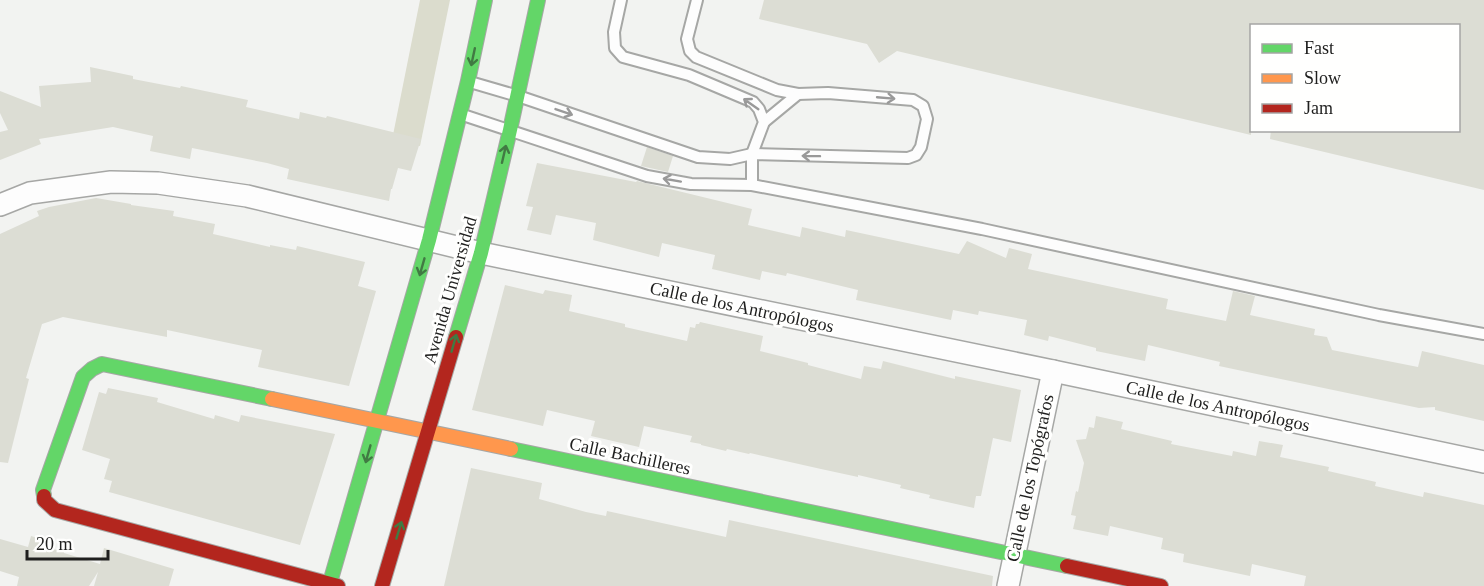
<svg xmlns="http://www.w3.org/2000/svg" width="1484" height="586" font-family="Georgia,serif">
<rect width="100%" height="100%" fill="#f2f3f1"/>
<path fill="#dbdccd" d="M420 0H450L420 146 392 140Z"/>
<g fill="#dcddd4">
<path d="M764 0H1484V190L1270 139 1271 130H1458V26H1251V135L897 51 879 63 867 44 759 19Z"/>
<path d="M90 67 133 76V79L180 88 181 86 248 100 246 107 299 119 300 112 326 118 327 116 421 139 411 171 398 168 392 189H391L389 201 287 179 289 169 267 163 192 148 190 159 150 151 153 136 113 127 39 139 41 144 0 160V132L8 130 0 113V91L41 107 39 86 91 82Z"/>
<path d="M647 147 673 156 668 172 641 166Z"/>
<path d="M537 163 636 182 637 181 752 209 748 225 800 237 802 227 845 237 846 230 959 254 967 241 1006 258 1009 248 1032 254 1028 269 1168 299 1166 309 1226 321 1233 291 1255 296 1250 315 1315 329 1314 335 1327 337 1332 350 1418 367 1422 351 1484 365V421L1435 410V407L1419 408 1219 366 1220 362 1148 345 1145 361 1096 351V348L1049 336 1048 341 1024 335 1027 320 979 311 978 315 953 310 951 320 856 300 858 290 787 273 786 276 762 271 760 280 712 269 715 255 662 243 659 257 593 240 596 223 556 215 551 235 527 230 533 207 526 206Z"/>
<path d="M96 198 131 204V205L174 211 173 216 215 224 213 234 270 247V245L296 250 297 246 365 262 358 286 376 291 349 386 258 367 262 350 167 330V337L63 317 42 324 26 378 29 379 8 463 0 462V234L39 216 37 211 49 207Z"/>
<path d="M505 285 543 294 545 290 572 295 569 311 625 324V327L687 341 690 327 695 328 696 324H699L700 322 763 336 760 351 808 363V365L861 379 864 366 881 369 883 361 955 379V376L1021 390 1011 442 993 438 981 496H976L974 508 929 498 930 495 900 488 901 485 858 475V477L821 469 750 453 749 454 727 449 726 451 701 445V444L690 442 692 436 644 426 639 447 591 436 595 421 547 410 543 426 472 410Z"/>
<path d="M108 388 158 398 157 402 214 419 215 415 239 422 241 415 335 434 300 545 109 492 112 481 104 479 110 459 82 450 99 392 106 394Z"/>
<path d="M1096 416 1123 422 1121 429 1172 441 1171 444 1232 456 1233 451 1256 456 1259 441 1283 445 1280 457 1329 467 1328 471 1376 482 1375 486 1423 497 1424 492 1484 505V586H1304L1306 576 1252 564 1250 576 1183 562 1184 554 1161 549 1163 538 1110 526 1108 536 1073 529 1076 516 1071 515 1076 491 1078 492 1084 463 1076 440 1086 439 1089 427 1094 428Z"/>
<path d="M471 468 542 483 539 499 586 512 606 516 607 511 726 537 729 520 993 576 992 586H444Z"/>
<path d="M31 536 55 543 53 549 64 551V553L100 564 104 548 174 569 169 586H94L98 572 89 586H17L19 577 0 571V539L28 547Z"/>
</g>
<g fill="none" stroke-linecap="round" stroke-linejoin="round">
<g stroke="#a6a7a5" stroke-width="14">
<g id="lane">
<path d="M621 0 614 32 615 48 623 57 689 75 753 102 759 109 764 122 752 154V185"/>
<path d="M470 82 518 96 698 157 730 159 752 154 908 158 916 155 921 147 927 119 923 106 913 100 828 93 798 94 777 90 696 57 690 51 687 39 697 0"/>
<path d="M463 115 647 176 691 184 752 185 982 229 1379 315 1484 334"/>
<path d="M764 122 798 94"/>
</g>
</g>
<g stroke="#a6a7a5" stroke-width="24">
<g id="street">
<path d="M0 205 30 193 111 182 158 183 247 196 481 253 1053 371 1484 462"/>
<path d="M1008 586 1053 371"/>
</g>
</g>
<g stroke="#a6a7a5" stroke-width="16">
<g id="fast">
<path d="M456 337 481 253 510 130 538 0"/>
<path d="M511 449 1067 566"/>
<path d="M44 496 43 490 83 377 92 369 102 364 272 399"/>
<path d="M329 586 429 240 468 81 485 0"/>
</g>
</g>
<g stroke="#a6a7a5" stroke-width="16">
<path id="slow" d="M272 399 511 449"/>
</g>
<g stroke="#a6a7a5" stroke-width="16">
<g id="jam">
<path d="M44 496V500L55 510 338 586"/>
<path d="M1067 566 1161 586"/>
<path d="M382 586 456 337"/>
</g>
</g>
<use href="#lane" stroke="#fdfdfd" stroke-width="10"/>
<use href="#street" stroke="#fdfdfd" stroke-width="21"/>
<use href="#fast" stroke="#63d668" stroke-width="14"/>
<use href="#slow" stroke="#ff974d" stroke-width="14"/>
<use href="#jam" stroke="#b3261e" stroke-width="14"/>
</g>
<defs><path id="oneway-shaft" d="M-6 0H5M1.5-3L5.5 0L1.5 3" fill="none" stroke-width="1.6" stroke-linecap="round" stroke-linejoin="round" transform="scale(1.5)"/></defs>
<g stroke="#417a43">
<use href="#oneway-shaft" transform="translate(473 57) rotate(102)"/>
<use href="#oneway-shaft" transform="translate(504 154) rotate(-77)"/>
<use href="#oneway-shaft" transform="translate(422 267) rotate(106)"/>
<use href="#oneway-shaft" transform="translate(454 343) rotate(-74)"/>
<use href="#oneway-shaft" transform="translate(368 454) rotate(106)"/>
<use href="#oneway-shaft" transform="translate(399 530) rotate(-73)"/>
</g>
<g stroke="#999">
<use href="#oneway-shaft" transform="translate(886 98) rotate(5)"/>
<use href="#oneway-shaft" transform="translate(751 104) rotate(-145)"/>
<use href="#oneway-shaft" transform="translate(564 112) rotate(19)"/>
<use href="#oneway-shaft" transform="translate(811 156) rotate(-179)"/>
<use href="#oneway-shaft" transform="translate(672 180) rotate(-170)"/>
</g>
<g text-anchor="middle" stroke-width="6" stroke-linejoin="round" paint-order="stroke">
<g font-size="18" fill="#1f1f1e" stroke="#fffffe">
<text transform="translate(450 290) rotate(-74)" y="6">Avenida Universidad</text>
<text transform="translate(742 307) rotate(12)" y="6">Calle de los Antropólogos</text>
<text transform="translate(1218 406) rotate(12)" y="6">Calle de los Antropólogos</text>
<text transform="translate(630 456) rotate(12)" y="6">Calle Bachilleres</text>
<text transform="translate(1030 478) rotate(-78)" y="6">Calle de los Topógrafos</text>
</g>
</g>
<rect x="1250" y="24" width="210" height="108" fill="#fffffe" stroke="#a5a5a4" stroke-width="1.5"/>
<rect x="1262" y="44" width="30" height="9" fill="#63d668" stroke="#a5a5a4" stroke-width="1.5"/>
<text x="1304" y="54" font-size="18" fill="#1f1f1e">Fast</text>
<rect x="1262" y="74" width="30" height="9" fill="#ff974d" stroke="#a5a5a4" stroke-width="1.5"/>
<text x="1304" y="84" font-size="18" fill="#1f1f1e">Slow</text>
<rect x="1262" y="104" width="30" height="9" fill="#b3261e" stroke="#a5a5a4" stroke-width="1.5"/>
<text x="1304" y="114" font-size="18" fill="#1f1f1e">Jam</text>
<path d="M27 550v9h81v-9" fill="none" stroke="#1f1f1e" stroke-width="3"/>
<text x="36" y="550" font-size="18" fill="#1f1f1e" stroke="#fffffe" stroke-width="4.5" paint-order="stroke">20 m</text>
</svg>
